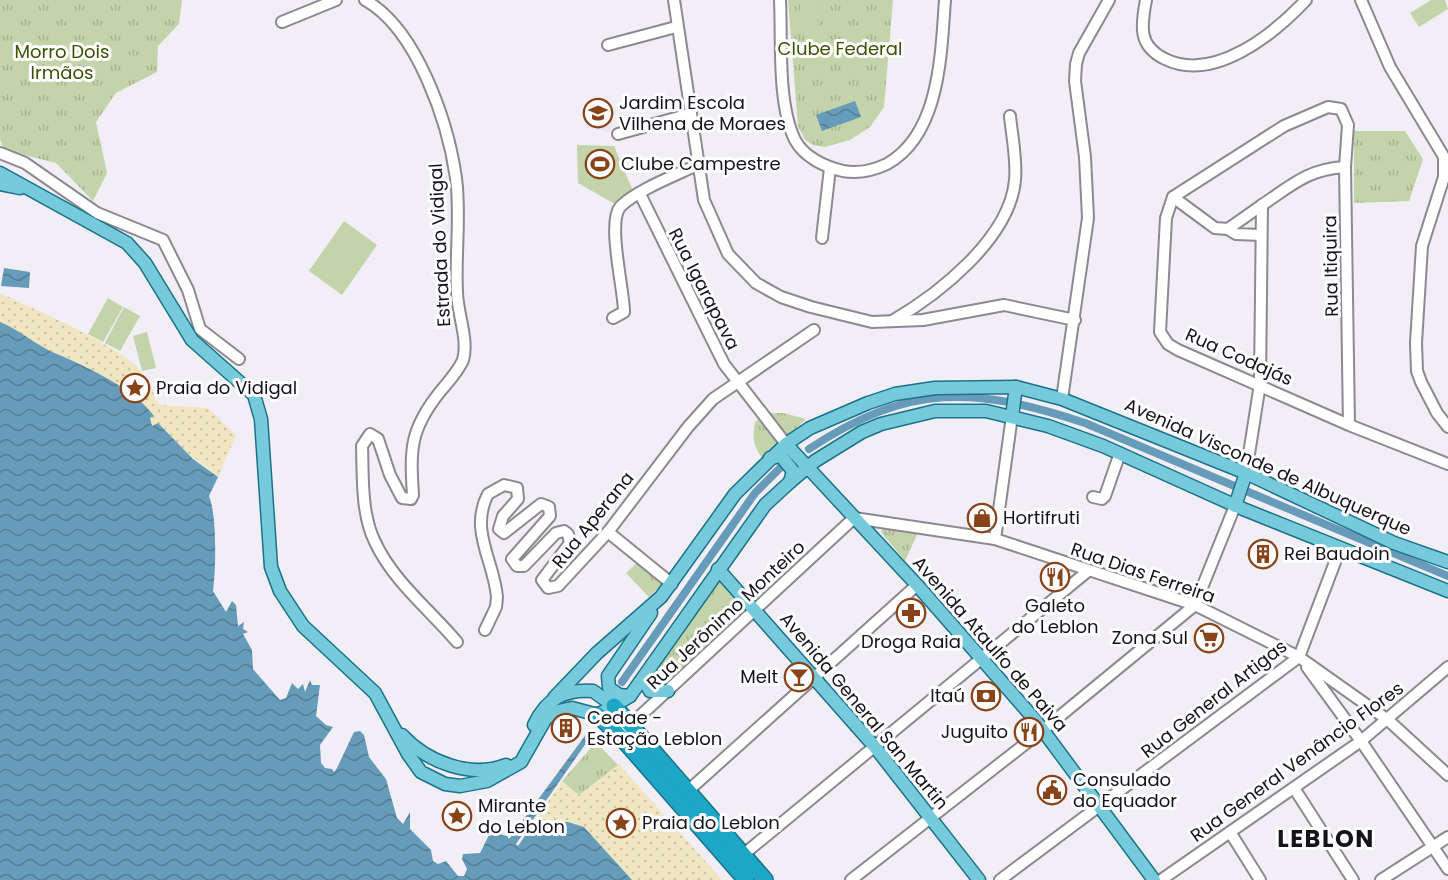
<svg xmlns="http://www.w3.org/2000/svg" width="1448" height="880" font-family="Poppins,sans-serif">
<defs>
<pattern id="sand-dots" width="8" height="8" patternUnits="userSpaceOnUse" patternTransform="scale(1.5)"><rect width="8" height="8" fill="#f0e6c1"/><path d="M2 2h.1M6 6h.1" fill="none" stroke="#cdc4a5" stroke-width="1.8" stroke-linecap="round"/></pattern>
<pattern id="park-tufts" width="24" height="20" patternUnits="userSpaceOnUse" patternTransform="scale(1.5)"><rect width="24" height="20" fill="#c3d3aa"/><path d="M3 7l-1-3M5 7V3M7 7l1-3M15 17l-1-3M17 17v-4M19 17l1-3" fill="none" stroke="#a7b492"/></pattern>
<pattern id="water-waves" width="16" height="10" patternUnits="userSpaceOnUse" patternTransform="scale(1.5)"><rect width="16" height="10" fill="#669bb9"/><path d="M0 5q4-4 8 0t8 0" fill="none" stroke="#537d95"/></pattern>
</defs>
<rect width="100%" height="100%" fill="#f2eef5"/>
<path fill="#ece3f2" d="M606 98 613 120 610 132 586 127 584 107Z"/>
<g fill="url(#sand-dots)">
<path d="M0 293C31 308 129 349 145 376 151 385 154 396 159 405L208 408 236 435 218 477 179 446 162 426H152L150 418 153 417C135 389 87 367 57 354 37 346 20 331 0 322Z"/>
<path d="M619 764 722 880H632L584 827 568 822H542L531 827 562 781 579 795Z"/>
</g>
<g fill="url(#park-tufts)">
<path d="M0 0H182L179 24 158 46 157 72 116 93 96 122 107 173 93 201 56 163 4 150 0 139Z"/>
<path d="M788 0H893L884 107 870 127 850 140 825 147 813 145 805 140 798 126Z"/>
<path d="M1354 131H1405L1423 159 1409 201 1354 203Z"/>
<path d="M768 413H783L806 419 763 459C753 446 752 438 755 422Z"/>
<path d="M884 526 920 528 905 561 881 532Z"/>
<path d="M639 561 662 584 649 597 626 573Z"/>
<path d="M720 580 744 609 662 686 656 687 650 681V675Z"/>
<path d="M596 742 618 765 579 795 562 781Z"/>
</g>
<g fill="#c3d3aa">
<path d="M800 0H817L818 29H800Z"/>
<path d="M1431 0H1445L1448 9 1419 27 1410 13Z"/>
<path d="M577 145 614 146 634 193 613 203 578 183Z"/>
<path d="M344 221 377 245 342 295 309 271Z"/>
<path d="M108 298 123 307 103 342 88 334Z"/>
<path d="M124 307 140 316 120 351 105 343Z"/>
<path d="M147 332 156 368 142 371 133 336Z"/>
</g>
<g fill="url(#water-waves)">
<path d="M855 101 861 117 822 131 816 115Z"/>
<path d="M4 268 30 272 29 288 1 286Z"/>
<path d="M0 322C20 330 37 346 57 354 88 367 134 389 154 416L150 418 152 426 158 423 193 459 218 477 209 496C217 515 216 569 213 591L226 612 232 601 236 605 238 626 244 622 243 629 248 632 243 634 252 650 253 669 280 700 286 698 292 683 298 689 303 684 305 692 310 680 312 685H320L316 716 326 725 333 727 320 745 321 763 325 768 332 769 334 772 337 768 354 732 360 731 364 735 369 757 386 779 397 818 403 824 410 812V829L431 850 433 861 438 864 446 861 458 876H464L467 869 462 859 463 854 480 853 493 827 496 833 507 836 509 839 587 733 591 736 516 844 518 846 531 827 542 822H568L584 827 632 880H0Z"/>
</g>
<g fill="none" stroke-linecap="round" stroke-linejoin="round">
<g stroke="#669bb9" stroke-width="8">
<path d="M809 449C909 383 974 386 1085 423L1448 576"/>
<path d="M622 682 755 493 784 464"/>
</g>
<g stroke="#8d8990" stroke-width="14">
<g id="minor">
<path d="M365 0C417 29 448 122 456 178 461 215 455 254 457 292 457 312 469 340 463 360 458 372 447 383 439 393 410 430 410 449 413 495L411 499 402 498 390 475 378 439 370 434 362 446C363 476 361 514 375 542 393 581 430 610 457 642"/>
<path d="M674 0 704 200 728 254 756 283 781 297 811 307 872 322 923 320 1004 305 1075 320"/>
<path d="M780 0C782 41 777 103 795 140 804 157 825 167 843 171 859 174 872 171 887 164 940 134 941 55 945 0"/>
<path d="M1146 0C1141 26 1138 46 1165 59 1214 83 1274 34 1306 0"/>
<path d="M1361 0 1390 67 1444 157V177L1422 246 1416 343 1417 371 1421 382 1437 413 1448 427"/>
<path d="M282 22 336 0"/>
<path d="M608 45 676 27"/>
<path d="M618 134 690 114"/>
<path d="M0 153 25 163 97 213 163 240 188 290 200 329 239 359"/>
<path d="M640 194 724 364 786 444"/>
<path d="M1173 197 1215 228 1228 229"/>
<path d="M1261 235 1236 234 1228 229 1262 205"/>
<path d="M822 238 830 168"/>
<path d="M613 318 624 312C624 290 607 223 620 207 635 191 676 175 697 165"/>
<path d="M892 321C939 294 1010 238 1015 180 1017 159 1012 137 1010 116"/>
<path d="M1062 399 1088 218 1085 157 1075 81 1076 64 1079 53 1109 0"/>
<path d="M1349 425 1345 167 1348 125 1341 109 1328 107 1284 126 1173 197 1166 218 1160 332 1168 344 1178 350 1349 425 1448 464"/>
<path d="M1246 473 1260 384 1262 205C1292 185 1308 169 1345 167"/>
<path d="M1093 497 1102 499 1105 496 1120 453"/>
<path d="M608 532 672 584"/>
<path d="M995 539 1012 416"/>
<path d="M485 630 496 607 497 597C494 561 469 530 488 494L504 485 517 488 518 499 503 516 499 529 504 533 541 504 549 507 550 516 512 559 517 566H524L556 533 564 531 568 534 570 543 542 580 548 588 558 586 608 532 688 427 713 399 814 330"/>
<path d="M1307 667 1361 741 1448 869"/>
<path d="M626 729 854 518 995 539 1195 605 1299 657 1388 720 1448 775"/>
<path d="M1294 788 1353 880"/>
<path d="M689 790 917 585"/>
<path d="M1230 832 1260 880"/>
<path d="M744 854 1088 571"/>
<path d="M851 880 1043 730 1195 605 1235 506"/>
<path d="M1000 880 1299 657 1340 549"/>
<path d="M1161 880 1361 741 1448 667"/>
<path d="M1381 880 1448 837"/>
</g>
</g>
<g stroke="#1a7388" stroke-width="15">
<g id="major">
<path d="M0 173 127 243 145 263 192 340 254 395 261 419 271 567 280 591 303 626 375 693 408 754 421 772 445 784 460 786 487 781 521 762 546 718 558 711 572 708 598 715 630 696 765 505 790 482 815 461 862 432 881 424 935 411H986L1048 426 1103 446 1243 509 1448 591"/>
<path d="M0 184 20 188"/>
<path d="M1012 416 1016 387"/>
<path d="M786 444 917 585 1036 721 1154 880"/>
<path d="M770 458 781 456 793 471 790 482"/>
<path d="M1235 506 1246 473"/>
<path d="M718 569 875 747 979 880"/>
<path d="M643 679 650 691H668"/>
<path d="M630 696 619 695 609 688 608 676 651 613"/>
<path d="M554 698 597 653 661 597 735 494 786 444 810 428 868 403 895 394 935 388 1016 387 1062 399 1246 473 1394 543 1448 562"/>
<path d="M534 725C546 699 564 689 593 691L614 706"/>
<path d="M402 735C427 762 471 779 506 765"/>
</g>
</g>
<g stroke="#1a7388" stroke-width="18">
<g id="highway">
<path d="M614 706 765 880"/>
<path d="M598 715 628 745 746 880"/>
</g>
</g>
<use href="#minor" stroke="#fff" stroke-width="10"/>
<use href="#major" stroke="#77cadc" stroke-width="12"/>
<use href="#highway" stroke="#1da6c5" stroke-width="15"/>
</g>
<defs>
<g id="school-ring" transform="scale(1.5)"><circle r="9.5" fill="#fdfcfe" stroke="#884319" stroke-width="1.5"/><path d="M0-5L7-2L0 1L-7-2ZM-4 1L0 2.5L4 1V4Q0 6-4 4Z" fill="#884319"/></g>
<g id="stadium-ring" transform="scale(1.5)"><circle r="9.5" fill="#fdfcfe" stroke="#884319" stroke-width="1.5"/><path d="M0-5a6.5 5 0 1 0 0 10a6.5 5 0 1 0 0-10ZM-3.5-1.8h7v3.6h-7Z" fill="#884319"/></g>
<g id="sight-ring" transform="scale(1.5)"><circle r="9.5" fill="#fdfcfe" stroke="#884319" stroke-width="1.5"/><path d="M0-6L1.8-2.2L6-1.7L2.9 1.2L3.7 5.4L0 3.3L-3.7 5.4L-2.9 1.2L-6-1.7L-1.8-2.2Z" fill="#884319"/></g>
<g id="shop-ring" transform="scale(1.5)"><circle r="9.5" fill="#fdfcfe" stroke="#884319" stroke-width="1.5"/><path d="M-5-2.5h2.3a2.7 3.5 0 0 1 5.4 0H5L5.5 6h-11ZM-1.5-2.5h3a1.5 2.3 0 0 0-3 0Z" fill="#884319"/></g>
<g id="building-ring" transform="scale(1.5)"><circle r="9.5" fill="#fdfcfe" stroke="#884319" stroke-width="1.5"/><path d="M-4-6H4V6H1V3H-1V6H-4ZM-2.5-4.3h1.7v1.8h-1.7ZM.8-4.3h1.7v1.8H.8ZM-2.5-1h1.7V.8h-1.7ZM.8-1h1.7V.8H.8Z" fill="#884319"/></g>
<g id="restaurant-ring" transform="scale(1.5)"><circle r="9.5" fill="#fdfcfe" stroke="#884319" stroke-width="1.5"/><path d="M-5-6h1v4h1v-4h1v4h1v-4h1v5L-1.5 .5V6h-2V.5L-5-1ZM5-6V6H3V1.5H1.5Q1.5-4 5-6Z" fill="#884319"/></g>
<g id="pharmacy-ring" transform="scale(1.5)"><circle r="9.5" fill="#fdfcfe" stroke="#884319" stroke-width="1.5"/><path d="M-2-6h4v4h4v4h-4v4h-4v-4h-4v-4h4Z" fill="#884319"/></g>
<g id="supermarket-ring" transform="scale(1.5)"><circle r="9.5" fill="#fdfcfe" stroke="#884319" stroke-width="1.5"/><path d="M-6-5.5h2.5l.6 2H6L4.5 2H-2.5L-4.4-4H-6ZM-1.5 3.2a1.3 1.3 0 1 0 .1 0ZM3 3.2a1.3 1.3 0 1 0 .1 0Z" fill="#884319"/></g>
<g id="bar-ring" transform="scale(1.5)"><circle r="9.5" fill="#fdfcfe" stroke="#884319" stroke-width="1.5"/><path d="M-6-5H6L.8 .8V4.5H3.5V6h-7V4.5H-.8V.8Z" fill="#884319"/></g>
<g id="bank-ring" transform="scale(1.5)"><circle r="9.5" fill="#fdfcfe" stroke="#884319" stroke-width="1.5"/><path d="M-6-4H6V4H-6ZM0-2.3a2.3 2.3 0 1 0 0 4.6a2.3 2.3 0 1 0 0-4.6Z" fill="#884319"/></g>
<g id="civic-ring" transform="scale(1.5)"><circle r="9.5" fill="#fdfcfe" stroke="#884319" stroke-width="1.5"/><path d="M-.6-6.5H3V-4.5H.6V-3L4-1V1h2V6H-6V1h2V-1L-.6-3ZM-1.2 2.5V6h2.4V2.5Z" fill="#884319"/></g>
</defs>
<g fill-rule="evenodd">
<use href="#school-ring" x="598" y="113"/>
<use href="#stadium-ring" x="600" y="164"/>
<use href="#sight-ring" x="135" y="388"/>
<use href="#shop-ring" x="982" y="518"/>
<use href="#building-ring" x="1263" y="554"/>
<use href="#restaurant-ring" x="1055" y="577"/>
<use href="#pharmacy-ring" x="911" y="613"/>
<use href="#supermarket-ring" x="1209" y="638"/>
<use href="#bar-ring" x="799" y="677"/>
<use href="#bank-ring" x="986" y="696"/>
<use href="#building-ring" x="566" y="728"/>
<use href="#restaurant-ring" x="1029" y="732"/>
<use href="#civic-ring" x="1052" y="790"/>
<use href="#sight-ring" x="457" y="816"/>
<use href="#sight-ring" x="621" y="823"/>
</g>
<g text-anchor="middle" stroke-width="6" stroke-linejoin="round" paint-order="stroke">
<g font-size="18" fill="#3c5000" stroke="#fdfcfe">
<text x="840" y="55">Clube Federal</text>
<text x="62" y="58">Morro Dois<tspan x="62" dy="21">Irmãos</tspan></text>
</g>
<g font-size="18" fill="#151316" stroke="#fdfcfe" text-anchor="start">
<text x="619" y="109">Jardim Escola<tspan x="619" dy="21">Vilhena de Moraes</tspan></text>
<text x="621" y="170">Clube Campestre</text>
<text x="156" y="394">Praia do Vidigal</text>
<text x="1003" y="524">Hortifruti</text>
<text x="1284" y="560">Rei Baudoin</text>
<text x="1055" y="612" text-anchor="middle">Galeto<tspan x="1055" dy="21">do Leblon</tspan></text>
<text x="1188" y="644" text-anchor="end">Zona Sul</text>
<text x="911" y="648" text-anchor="middle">Droga Raia</text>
<text x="778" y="683" text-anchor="end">Melt</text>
<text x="965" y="702" text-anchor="end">Itaú</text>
<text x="587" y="724">Cedae -<tspan x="587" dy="21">Estação Leblon</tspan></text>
<text x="1008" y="738" text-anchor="end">Juguito</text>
<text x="1073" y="786">Consulado<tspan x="1073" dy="21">do Equador</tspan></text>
<text x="478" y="812">Mirante<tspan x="478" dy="21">do Leblon</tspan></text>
<text x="642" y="829">Praia do Leblon</text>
</g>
<g font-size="18" fill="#151316" stroke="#fdfcfe">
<text transform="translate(440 245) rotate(-93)" y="6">Estrada do Vidigal</text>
<text transform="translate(1331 266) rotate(-91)" y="6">Rua Itiquira</text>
<text transform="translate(704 289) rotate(63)" y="6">Rua Igarapava</text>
<text transform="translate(1239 357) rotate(24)" y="6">Rua Codajás</text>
<text transform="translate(1268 467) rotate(24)" y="6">Avenida Visconde de Albuquerque</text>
<text transform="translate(593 520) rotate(-51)" y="6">Rua Aperana</text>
<text transform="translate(1143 573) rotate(19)" y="6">Rua Dias Ferreira</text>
<text transform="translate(726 615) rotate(-43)" y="6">Rua Jerônimo Monteiro</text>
<text transform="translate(990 644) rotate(49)" y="6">Avenida Ataulfo de Paiva</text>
<text transform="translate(1214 699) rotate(-38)" y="6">Rua General Artigas</text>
<text transform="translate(864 711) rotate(50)" y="6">Avenida General San Martin</text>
<text transform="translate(1297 762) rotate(-36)" y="6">Rua General Venâncio Flores</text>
</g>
<g font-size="24" font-weight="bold" letter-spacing="1.5" fill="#151316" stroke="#fdfcfe">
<text x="1326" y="847">LEBLON</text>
</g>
</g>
</svg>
